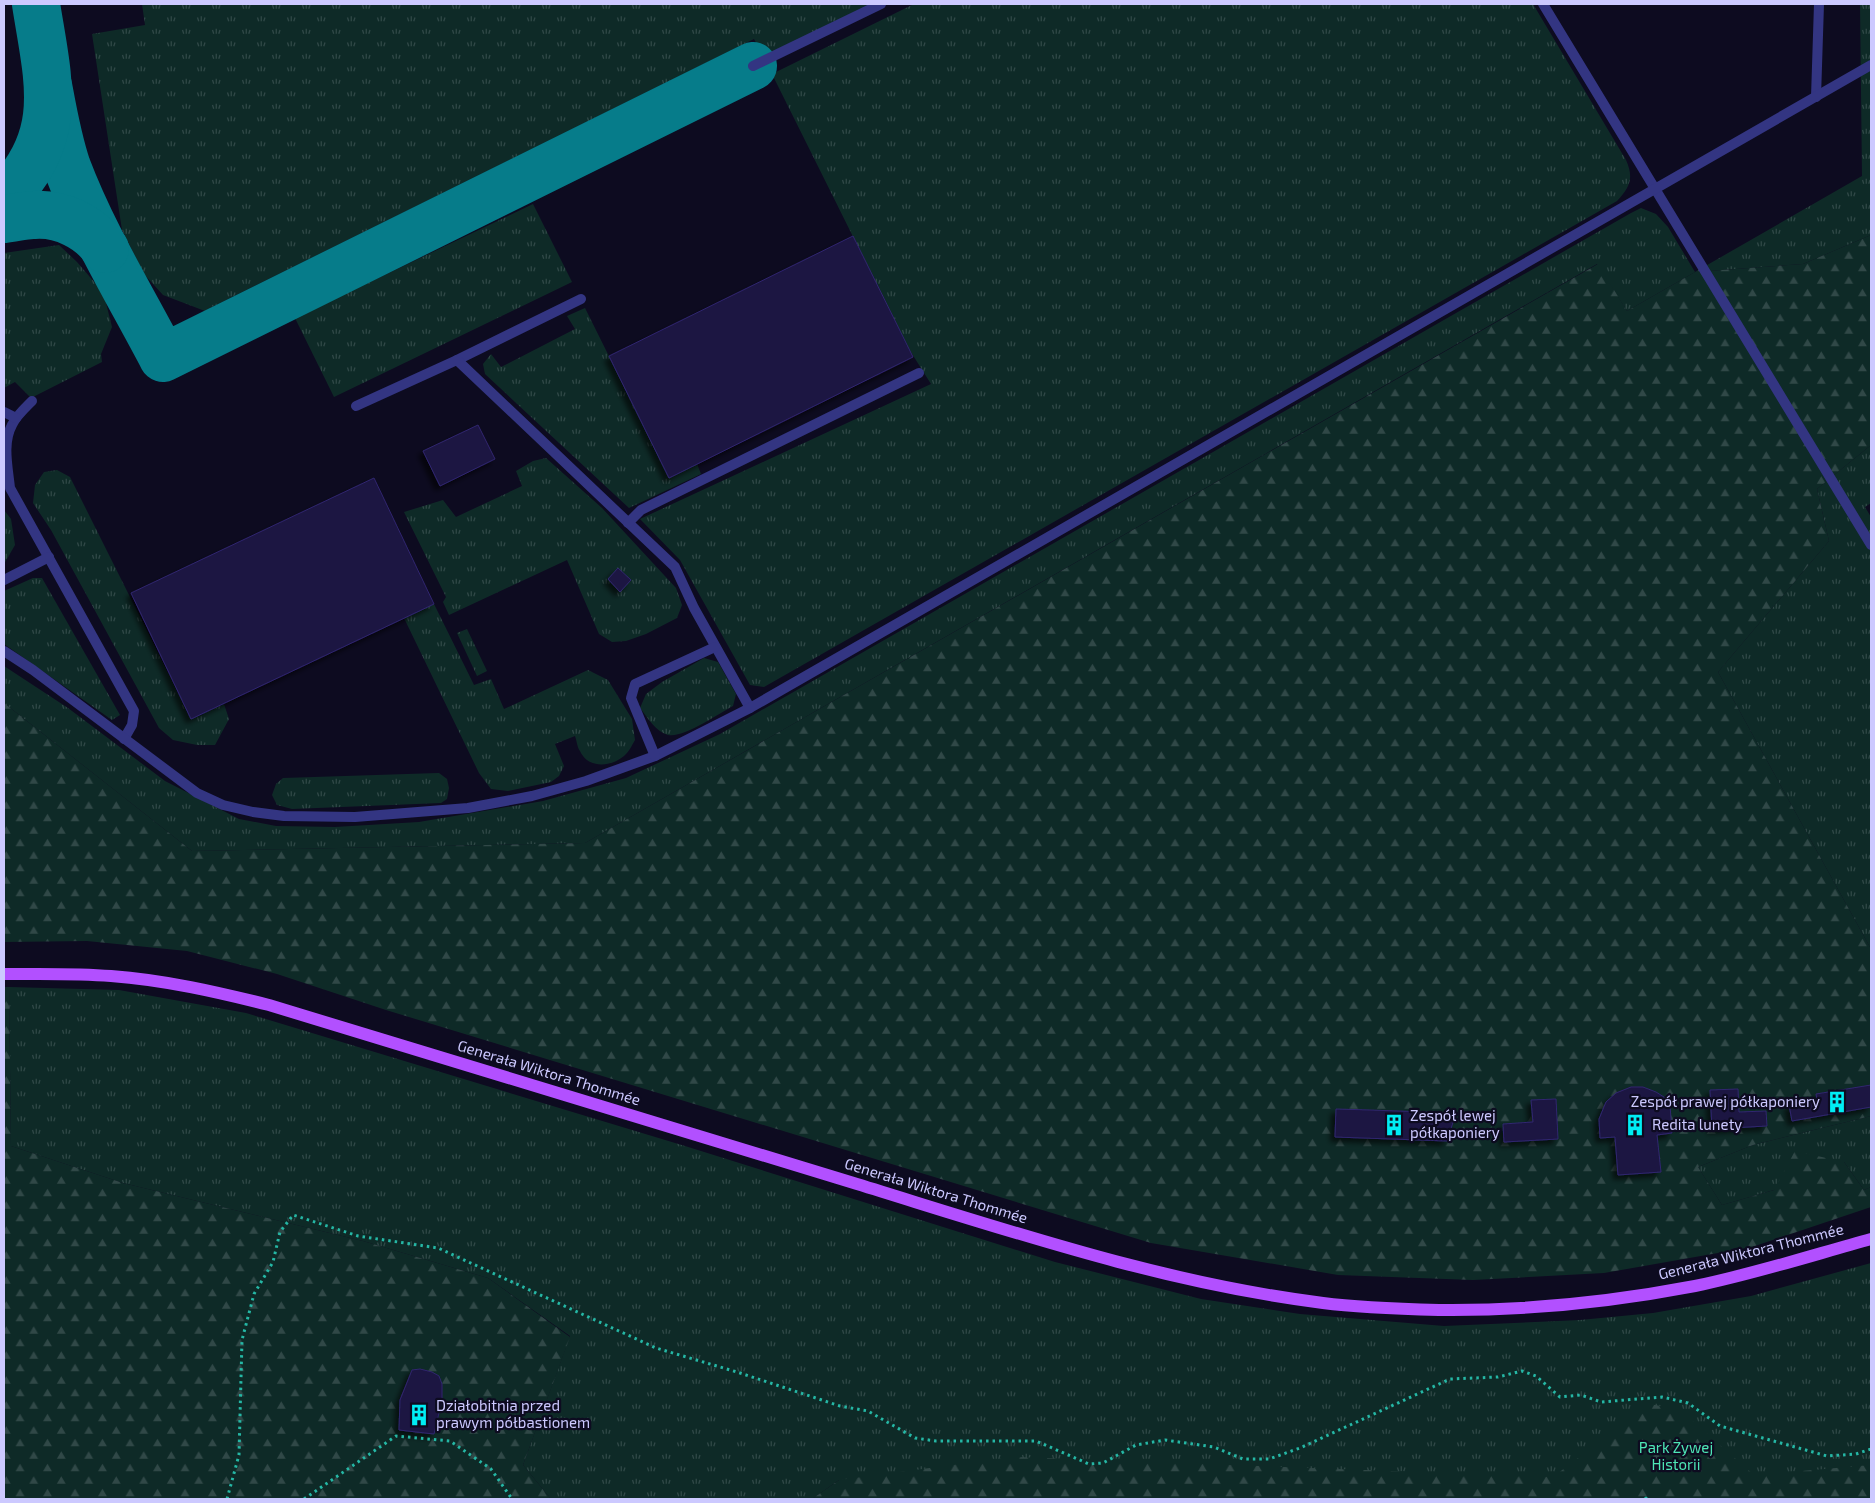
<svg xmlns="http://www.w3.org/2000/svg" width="1875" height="1503" font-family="'Exo 2',sans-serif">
<defs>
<pattern id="grass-tufts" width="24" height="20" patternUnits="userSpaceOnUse" patternTransform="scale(1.25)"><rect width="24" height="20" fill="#0e2a27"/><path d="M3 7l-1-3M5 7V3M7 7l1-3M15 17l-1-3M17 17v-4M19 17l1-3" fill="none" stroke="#304847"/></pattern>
<pattern id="forest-firs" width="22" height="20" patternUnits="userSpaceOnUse" patternTransform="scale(1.25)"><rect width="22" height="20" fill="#0e2a27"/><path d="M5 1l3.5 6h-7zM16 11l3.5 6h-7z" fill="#304847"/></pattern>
<filter id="shadow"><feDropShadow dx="-4.5" dy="4.5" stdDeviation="2.5" flood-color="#0009"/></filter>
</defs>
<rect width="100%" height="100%" fill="#0d0b20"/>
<g fill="url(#grass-tufts)">
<path d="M142 4H874L764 57 754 39 210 308 213 314 208 317 205 311 163 295 144 274 122 230 92 34 145 25Z"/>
<path d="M914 4H1533L1626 160C1634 178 1630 187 1617 201L764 687 750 685 680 560 640 519 931 384 909 349 772 74Z"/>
<path d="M1860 4H1871V235L1803 264 1695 272 1627 311 1597 264 585 843 192 851 4 703V666L68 708 165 781 239 819 276 826 335 827 419 822 543 801 626 778 720 734 1631 213 1641 208 1656 214 1668 227 1695 272 1862 176Z"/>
<path d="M533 204 572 282 334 397 295 318Z"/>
<path d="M59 245 77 262 102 291 105 299 112 327 101 354 102 362 31 398 15 382 4 388V253Z"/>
<path d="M585 308 669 477 697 464 701 474 629 508 485 374 483 364 491 354 501 367 575 329 567 316Z"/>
<path d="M1871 445V503L1865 507 1871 517V949L1718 672 1829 541 1817 489Z"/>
<path d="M546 458 602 508 676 588 682 605 677 618 646 634 626 641 612 642 599 634 567 560 449 615 443 602 446 597 404 512 443 500 456 517 522 486 516 471 533 461Z"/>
<path d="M57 470 70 477 191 719 224 704 229 719 215 745H197L173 740 159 728 51 530 33 503 35 485 44 472Z"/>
<path d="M4 510 11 519 15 545 4 564Z"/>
<path d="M33 578H42L120 715 112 720 4 644V591Z"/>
<path d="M434 604 474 685 491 679 504 709 588 670 608 680 632 719 635 740C632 745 629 752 624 756 611 767 588 769 580 751 577 747 577 741 575 736L555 744 564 766 559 776 551 782 508 791 491 789 479 773 404 618Z"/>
<path d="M467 629 487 671 477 676 457 633Z"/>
<path d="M704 658 718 662 736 694 733 706C718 714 684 738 668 735 656 732 647 717 640 708L646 694 662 682Z"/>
<path d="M439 773 447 779 449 788 447 799 441 803 292 809 277 805 272 795 276 784 283 778Z"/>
<path d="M9 987 119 990 246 1013 685 1146 1055 1262 1201 1299 1300 1314 1444 1326 1580 1320 1653 1313 1751 1296 1871 1263V1499L839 1480 812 1499H551L523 1465 570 1336 488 1278 363 1241 123 1183 11 1146Z"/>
<path d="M1871 1116V1187L1864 1190 1844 1162 1774 1190 1722 1205 1698 1167 1753 1145Z"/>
</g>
<g fill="url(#forest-firs)">
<path d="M1871 235V445L1817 489 1829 541 1718 672 1871 949V1116L1753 1145 1698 1167 1722 1205 1774 1190 1795 1151 1844 1162 1864 1190 1871 1187V1207L1752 1247 1604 1273 1473 1280 1338 1275 1151 1243 386 1010 277 974 187 951 87 941 4 942V703L192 851 585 843 1598 264 1627 311 1695 272 1803 264Z"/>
<path d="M4 987H9L11 1146 123 1183 363 1241 488 1278 570 1337 523 1465 551 1499H4Z"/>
<path d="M1649 1404 1679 1409 1754 1475 1871 1465V1499H812L839 1480 1013 1457 1553 1477Z"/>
</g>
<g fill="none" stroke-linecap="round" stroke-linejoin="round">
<g stroke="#067c8a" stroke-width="48">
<path d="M48 85C53 112 58 141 67 167 92 233 130 295 163 358L753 66"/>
<path d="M4 198C66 137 48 80 36 4"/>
<path d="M4 219C14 218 24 215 34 215 61 213 90 227 105 249"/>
</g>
</g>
<g fill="#1c1642" stroke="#30266f" filter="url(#shadow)">
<path d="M853 236 913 357 669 478 609 356Z"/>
<path d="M478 425 495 459 440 486 423 451Z"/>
<path d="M374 478 434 604 191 719 131 593Z"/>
<path d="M618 568 631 580 620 592 608 579Z"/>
<path d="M1871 1085V1107L1792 1121 1789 1105 1817 1100 1816 1094Z"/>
<path d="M1631 1087H1643L1656 1092 1664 1097 1670 1105 1672 1133 1657 1135 1661 1172 1618 1175 1615 1137 1600 1138 1599 1119 1606 1102 1616 1093Z"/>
<path d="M1738 1089 1739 1112 1766 1111 1767 1126 1712 1129 1710 1090Z"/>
<path d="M1556 1099 1558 1139 1504 1142 1503 1124 1533 1122 1531 1100Z"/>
<path d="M1336 1109 1370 1110 1456 1113 1447 1141 1335 1137Z"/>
<path d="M420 1369 432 1372 439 1376 442 1384V1400L434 1434 399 1430 400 1400 412 1370Z"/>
</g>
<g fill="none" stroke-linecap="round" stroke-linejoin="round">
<g stroke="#25b7a5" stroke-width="3" stroke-dasharray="2.5 4" stroke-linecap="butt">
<path d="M227 1499 239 1455 242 1340 254 1294 273 1262 280 1232 293 1215 358 1236 438 1248 656 1348 737 1372 840 1406 868 1411 915 1438 936 1441H1036L1089 1464 1103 1463 1136 1445 1165 1440 1214 1447 1243 1459H1269L1300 1448 1450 1379 1498 1377 1522 1371 1536 1376 1560 1397 1581 1395 1601 1402 1662 1397 1688 1403 1720 1426 1827 1456 1856 1454 1871 1449"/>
<path d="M304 1499 396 1436 450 1441 491 1469 512 1499"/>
<path d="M1645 1499 1646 1498 1648 1499"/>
</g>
<g stroke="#333582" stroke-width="10">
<path d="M1543 4 1871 545"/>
<path d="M753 66 881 4"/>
<path d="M1816 97 1819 4"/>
<path d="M457 360 581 299"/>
<path d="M32 401C25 408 16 416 12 425 2 443 8 468 10 488L134 711 132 725 124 739"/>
<path d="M356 406 457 360 675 567 694 608 750 708"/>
<path d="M4 412 16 418"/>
<path d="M628 523 641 510 919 373"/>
<path d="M4 580 49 557"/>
<path d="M4 651 33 670 197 793 223 805 253 812 284 816 355 817 468 808 532 796 586 781 655 756 750 708 1871 65"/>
<path d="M655 756 631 698 635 684 715 647"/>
</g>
<path stroke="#b250ff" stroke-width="12" d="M4 974C39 974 75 973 111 976 165 980 217 992 269 1005 465 1064 661 1125 857 1184 1010 1231 1163 1283 1323 1303 1361 1308 1400 1309 1439 1310 1525 1311 1611 1302 1695 1286 1754 1274 1813 1255 1871 1239"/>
</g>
<defs>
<g id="building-bare" transform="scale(1.725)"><path d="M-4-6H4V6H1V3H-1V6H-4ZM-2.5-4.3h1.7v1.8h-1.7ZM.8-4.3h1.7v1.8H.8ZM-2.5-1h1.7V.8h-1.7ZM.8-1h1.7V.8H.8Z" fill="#00edf4" stroke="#0d0b20" stroke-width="2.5" paint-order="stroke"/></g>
</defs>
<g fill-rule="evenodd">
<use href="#building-bare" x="1837" y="1102"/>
<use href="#building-bare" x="1394" y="1125"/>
<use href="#building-bare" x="1635" y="1125"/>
<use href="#building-bare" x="419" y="1415"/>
</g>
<g text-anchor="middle" stroke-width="4.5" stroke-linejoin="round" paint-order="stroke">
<g font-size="15" fill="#ccc9ff" stroke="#0d0b20">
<text transform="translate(549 1073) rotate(17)" y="5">Generała Wiktora Thommée</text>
<text transform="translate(936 1191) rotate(17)" y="5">Generała Wiktora Thommée</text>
<text transform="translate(1751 1252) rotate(-14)" y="5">Generała Wiktora Thommée</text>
</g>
<g font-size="15" fill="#ccc9ff" stroke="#0d0b20" text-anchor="start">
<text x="1820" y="1107" text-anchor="end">Zespół prawej półkaponiery</text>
<text x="1410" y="1121">Zespół lewej<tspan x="1410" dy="17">półkaponiery</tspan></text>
<text x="1652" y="1130">Redita lunety</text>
<text x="436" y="1411">Działobitnia przed<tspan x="436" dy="17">prawym półbastionem</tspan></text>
</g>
<g font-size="15" fill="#4ee6b6" stroke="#0d0b20">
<text x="1676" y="1453">Park Żywej<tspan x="1676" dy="17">Historii</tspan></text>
</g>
</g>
<rect width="1875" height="1503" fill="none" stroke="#ccc9ff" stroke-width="10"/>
</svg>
